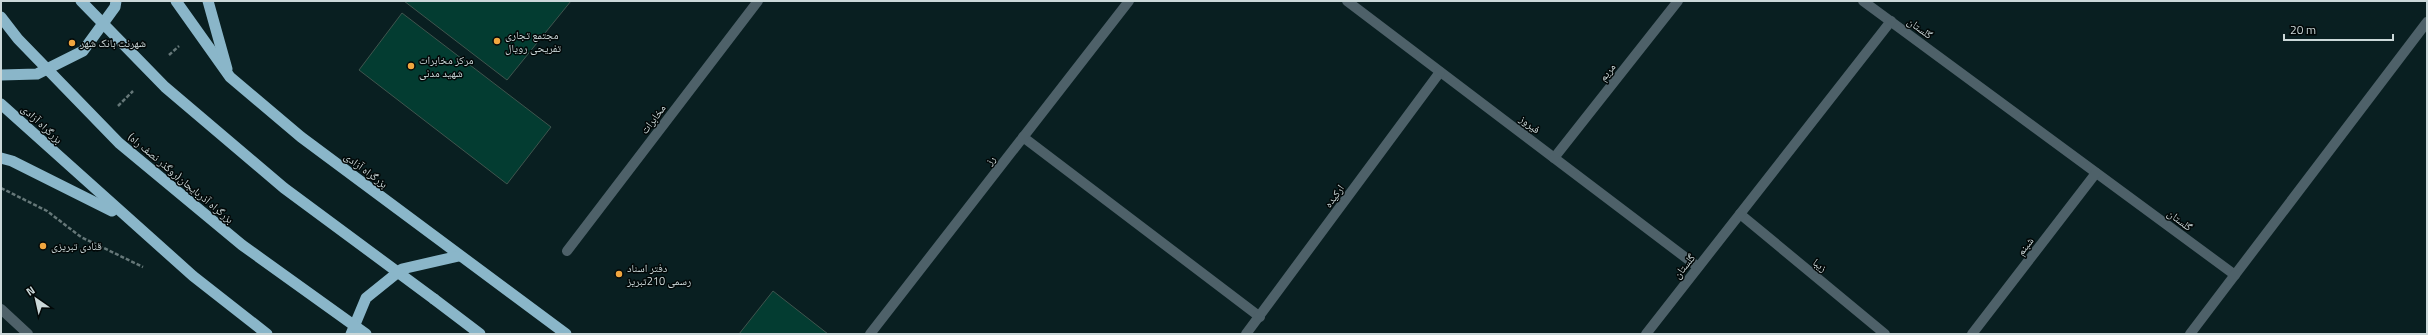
<svg xmlns="http://www.w3.org/2000/svg" width="2428" height="335" font-family="'Titillium Web','Noto Naskh Arabic',sans-serif">
<rect width="100%" height="100%" fill="#091f21"/>
<g fill="#033c31" stroke="#3f554e">
<path d="M404 1H571L507 80Z"/>
<path d="M402 13 551 127 507 184 359 70Z"/>
<path d="M773 291 828 334H739Z"/>
</g>
<g fill="none" stroke-linecap="round" stroke-linejoin="round">
<g stroke="#657778" stroke-width="2.5" stroke-dasharray="4 2" stroke-linecap="butt">
<path d="M169 55 179 46"/>
<path d="M118 106 133 91"/>
<path d="M1 188 47 211 81 237 143 267"/>
</g>
<g stroke="#4e6169" stroke-width="10">
<path d="M1347 1 1698 267"/>
<path d="M1863 1 2235 275"/>
<path d="M1023 137 1260 317"/>
<path d="M1554 158 1678 1"/>
<path d="M1740 214 1885 334"/>
<path d="M567 251 758 1"/>
<path d="M1 309 28 334"/>
<path d="M870 334 1129 1"/>
<path d="M1246 334 1440 72"/>
<path d="M1646 334 1891 21"/>
<path d="M1972 334 2096 173"/>
<path d="M2190 334 2427 22"/>
</g>
<g stroke="#8ab6c9" stroke-width="11">
<path d="M176 1 230 77 301 137 566 334"/>
<path d="M208 1 227 69"/>
<path d="M1 75 37 74 83 51 115 7 116 1"/>
<path d="M1 104 193 276 267 334"/>
<path d="M1 158 12 161 112 211"/>
<path d="M434 299 480 334"/>
<path d="M351 334 366 298 402 269 459 256"/>
</g>
<g stroke="#8ab6c9" stroke-width="11">
<path d="M81 1 165 87 284 188 434 299"/>
<path d="M1 17 18 39 119 143 242 245 366 334"/>
</g>
</g>
<g fill="#f1a63f" stroke="#020808" stroke-width="1.5">
<circle cx="497" cy="41" r="4"/>
<circle cx="72" cy="43" r="4"/>
<circle cx="411" cy="66" r="4"/>
<circle cx="43" cy="246" r="4"/>
<circle cx="619" cy="274" r="4"/>
</g>
<g text-anchor="middle" stroke-width="3" stroke-linejoin="round" paint-order="stroke">
<g font-size="11" fill="#cbd8d9" stroke="#020808">
<text transform="translate(1920 28) rotate(36)" y="4">گلستان</text>
<text transform="translate(1607 72) rotate(-52)" y="4">مریم</text>
<text transform="translate(653 119) rotate(-53)" y="4">مخابرات</text>
<text transform="translate(42 124) rotate(43)" y="4">بزرگراه آزادی</text>
<text transform="translate(1530 124) rotate(37)" y="4">فیروز</text>
<text transform="translate(990 160) rotate(-52)" y="4">رز</text>
<text transform="translate(366 170) rotate(37)" y="4">بزرگراه آزادی</text>
<text transform="translate(181 178) rotate(40)" y="4">بزرگراه آذربایجان(روگذر نصف راه)</text>
<text transform="translate(1334 196) rotate(-54)" y="4">ارکیده</text>
<text transform="translate(2180 220) rotate(37)" y="4">گلستان</text>
<text transform="translate(2025 246) rotate(-52)" y="4">شبنم</text>
<text transform="translate(1820 265) rotate(39)" y="4">زیبا</text>
<text transform="translate(1684 266) rotate(-52)" y="4">گلستان</text>
</g>
<g font-size="11" fill="#cbd8d9" stroke="#020808" text-anchor="start">
<text x="505" y="39">مجتمع تجاری<tspan x="505" dy="13">تفریحی رویال</tspan></text>
<text x="80" y="47">شهرنت بانک شهر</text>
<text x="419" y="64">مرکز مخابرات<tspan x="419" dy="13">شهید مدنی</tspan></text>
<text x="51" y="250">قنادی تبریزی</text>
<text x="627" y="272">دفتر اسناد<tspan x="627" dy="13">رسمی 210تبریز</tspan></text>
</g>
</g>
<rect width="2428" height="335" fill="none" stroke="#cbd8d9" stroke-width="4"/>
<g transform="translate(36 299) rotate(326)" stroke="#020808" stroke-width="3" paint-order="stroke">
<path d="M0-3L7 15L0 10L-7 15Z" fill="#cbd8d9"/>
<text y="-6" font-size="11" font-weight="bold" text-anchor="middle" fill="#cbd8d9">N</text>
</g>
<path d="M2284 34v6h109v-6" fill="none" stroke="#cbd8d9" stroke-width="2"/>
<text x="2290" y="34" font-size="12" fill="#cbd8d9" stroke="#020808" stroke-width="3" paint-order="stroke">20 m</text>
</svg>
